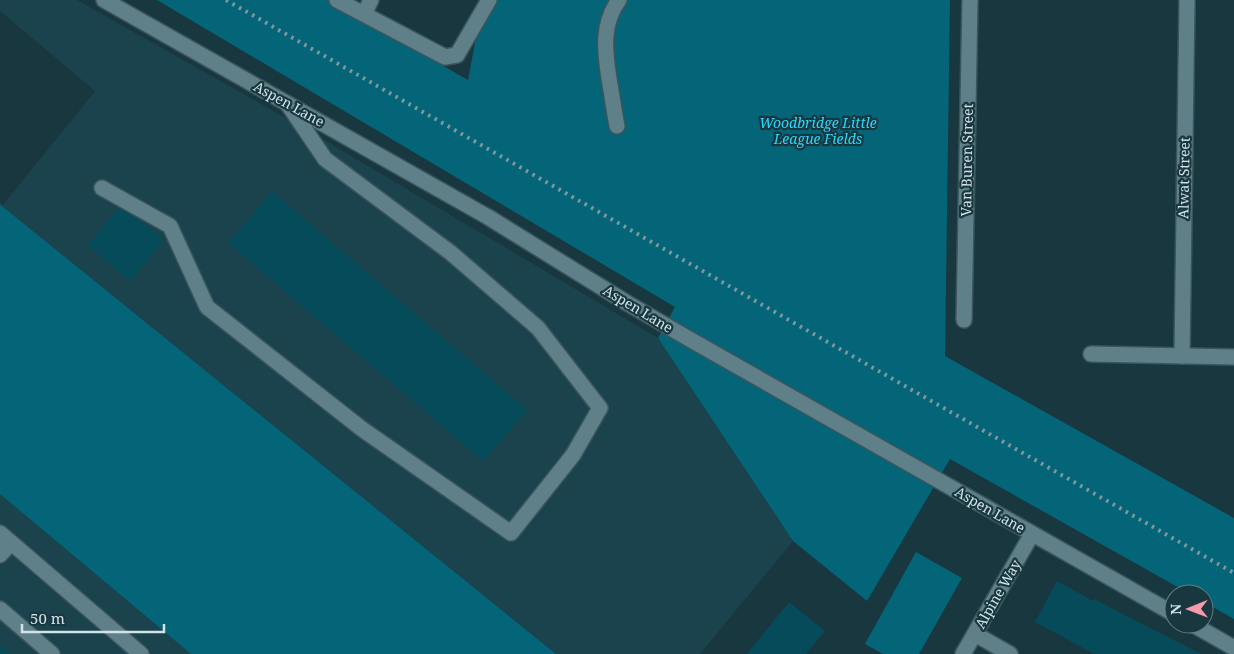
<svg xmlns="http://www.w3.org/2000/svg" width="1234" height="654" font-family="'Noto Serif',serif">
<rect width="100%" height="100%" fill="#18373f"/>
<g fill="#1a434d">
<path d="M0 0H77L321 138 658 338 793 541 700 654H556L2 206 95 91 0 11Z"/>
<path d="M0 494 191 654H0Z"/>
</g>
<g fill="#046578">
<path d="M157 0H327L468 80 483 0H950L945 356 1234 518V619L1204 602V594H1190L950 459 867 601 793 541 658 338 675 307Z"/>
<path d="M0 204 2 206 556 654H191L0 494Z"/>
<path d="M916 552 962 578 919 654H883L865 644Z"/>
</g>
<g fill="#064b59">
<path d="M272 191 527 410 483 461 228 243Z"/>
<path d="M121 205 164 240 130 281 88 245Z"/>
<path d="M1057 581 1093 601 1094 599 1201 654H1094L1035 622Z"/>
<path d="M789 602 825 631 806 654H747Z"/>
<path d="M0 645 11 654H0Z"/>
</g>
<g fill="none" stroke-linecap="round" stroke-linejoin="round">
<g stroke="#3b555c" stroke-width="18">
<g id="minor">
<path d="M104 0 488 217 627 303 691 340 1174 614"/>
<path d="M337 0 445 57 457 55 489 0"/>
<path d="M364 14 371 0"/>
<path d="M617 126C614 111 612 95 609 79 605 52 601 24 619 0"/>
<path d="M102 188 170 226 207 307 362 429 511 533 573 455 600 408 538 328 451 253 325 159 289 106"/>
<path d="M964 320 970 0"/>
<path d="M1091 354 1234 357"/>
<path d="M1182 356 1187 0"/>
<path d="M0 533 141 654"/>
<path d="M0 555 11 543"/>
<path d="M0 609 52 654"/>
<path d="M1192 624 1234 648"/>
<path d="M975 634 1010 654"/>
<path d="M963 654 1032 534"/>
</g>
</g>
<use href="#minor" stroke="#608089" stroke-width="15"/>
<path stroke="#80979d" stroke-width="4" stroke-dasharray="2.5 5" stroke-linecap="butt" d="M226 0 1234 573"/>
</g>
<g text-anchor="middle" stroke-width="4.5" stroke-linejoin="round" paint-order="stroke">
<g font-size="14" fill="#d2e3e8" stroke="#18373f">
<text transform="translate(289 104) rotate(29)" y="5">Aspen Lane</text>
<text transform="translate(967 160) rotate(-89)" y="5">Van Buren Street</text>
<text transform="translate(1184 178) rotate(-89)" y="5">Alwat Street</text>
<text transform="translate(638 309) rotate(31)" y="5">Aspen Lane</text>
<text transform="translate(990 510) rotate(30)" y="5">Aspen Lane</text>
<text transform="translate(998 594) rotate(-60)" y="5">Alpine Way</text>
</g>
<g font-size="14" font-style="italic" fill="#2bd8fd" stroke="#18373f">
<text x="818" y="128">Woodbridge Little<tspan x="818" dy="16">League Fields</tspan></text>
</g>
</g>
<g transform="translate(1189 609) rotate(269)"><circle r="24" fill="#18373f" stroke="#627c83"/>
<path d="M0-4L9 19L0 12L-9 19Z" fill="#f39aab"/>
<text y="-8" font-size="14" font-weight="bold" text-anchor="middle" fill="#d2e3e8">N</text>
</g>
<path d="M22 624v8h142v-8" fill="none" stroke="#d2e3e8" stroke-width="2.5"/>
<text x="30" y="624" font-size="15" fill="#d2e3e8" stroke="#18373f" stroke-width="4" paint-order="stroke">50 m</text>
</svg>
